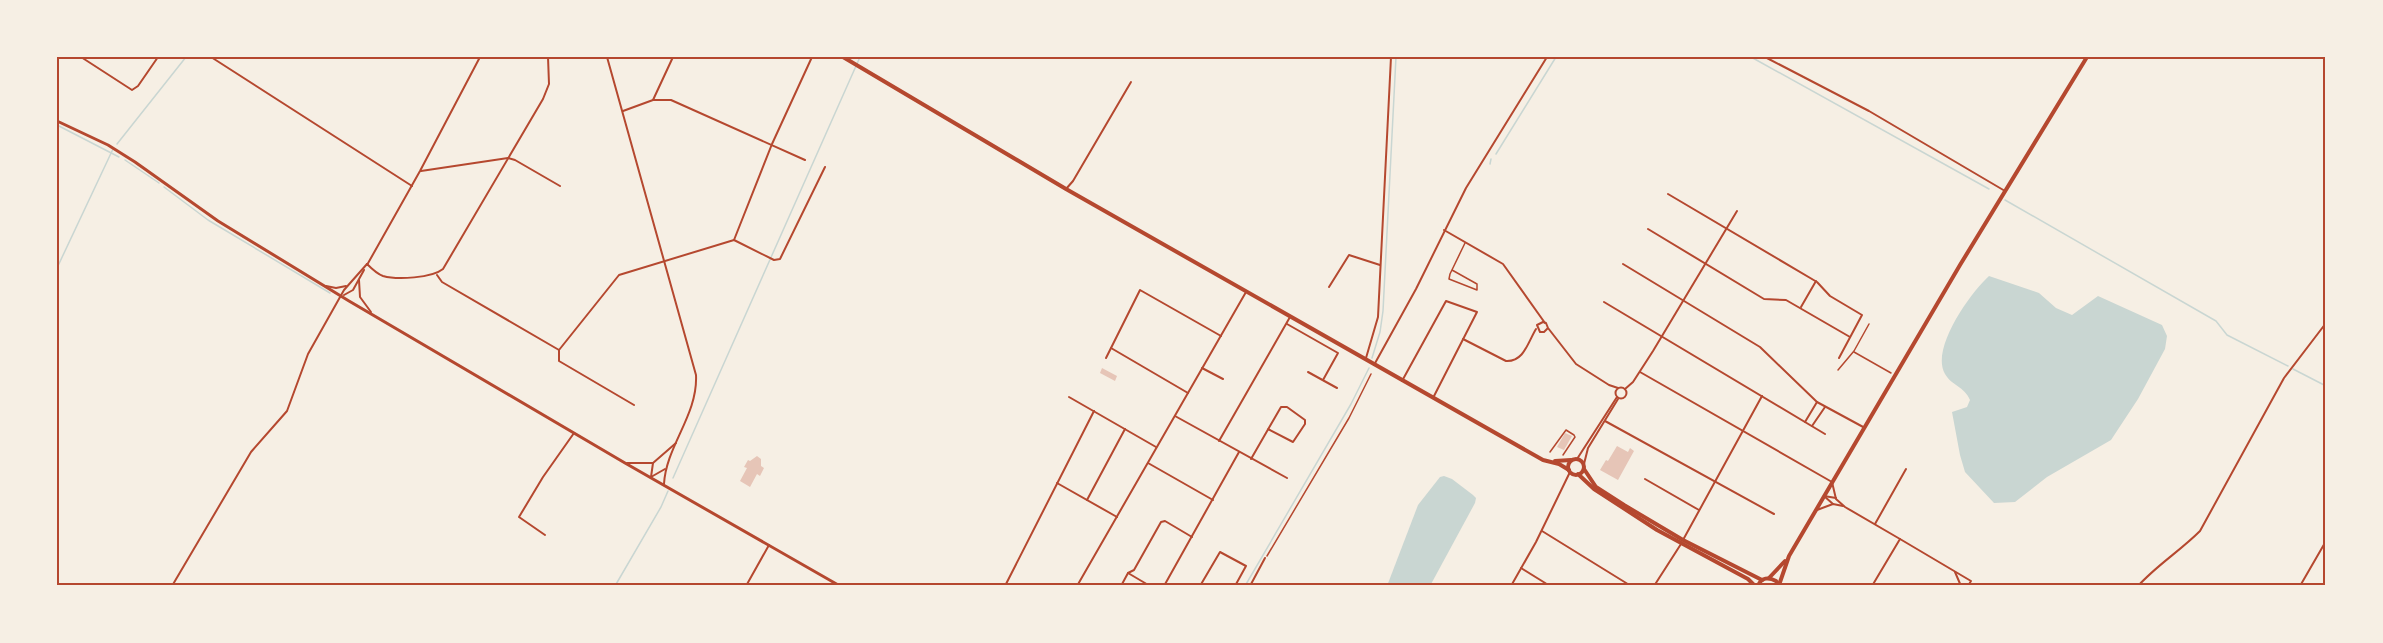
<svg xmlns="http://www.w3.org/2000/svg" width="2383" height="643" font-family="'PT Sans Narrow',sans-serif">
<rect width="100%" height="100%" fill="#f6efe4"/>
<g fill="#c9d6d2">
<path d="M1989 276 2039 293 2056 308 2072 315 2098 296 2162 325 2167 336 2165 349 2138 399 2111 440 2047 477 2015 502 1994 503 1965 472 1960 455 1952 412 1967 407 1970 400C1964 386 1952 386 1945 374 1930 349 1971 292 1989 276Z"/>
<path d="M1444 476 1452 479 1473 495 1476 498 1475 503 1430 586H1387L1418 505 1440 477Z"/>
</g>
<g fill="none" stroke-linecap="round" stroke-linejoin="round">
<g stroke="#c9d6d2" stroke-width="1.5">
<path d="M1751 57 1989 189"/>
<path d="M57 125 119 157"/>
<path d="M117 144 186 57"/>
<path d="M1496 154 1556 57"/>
<path d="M125 160 159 183"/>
<path d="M1490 164 1491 159"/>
<path d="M164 187 208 220 330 293"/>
<path d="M2005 200 2216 321 2227 335 2288 366"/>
<path d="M57 268 113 149"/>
<path d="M1372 358 1380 332 1383 311 1396 57"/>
<path d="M2293 369 2326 386"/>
<path d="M673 478 860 57"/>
<path d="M615 586 661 507 668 491"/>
<path d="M1245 586 1351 404 1369 368"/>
</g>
</g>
<g fill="#e6c5b7">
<path d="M1102 368 1117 376 1115 381 1100 373Z"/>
<path d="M1565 433 1572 436 1564 450 1557 447Z"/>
<path d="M1617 446 1628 452 1630 448 1634 451 1618 480 1600 470 1606 460 1608 461Z"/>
<path d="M757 456 761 459V466L764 468 760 476 757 474 750 487 740 481 747 468 744 467 748 460 750 461Z"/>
</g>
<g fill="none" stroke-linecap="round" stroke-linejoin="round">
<g stroke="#b5482f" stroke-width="1.5">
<path d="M1854 352 1891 373"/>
<path d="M1838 370 1854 351 1869 324"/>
<path d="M1267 556 1349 418 1371 374"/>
</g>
<g stroke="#b5482f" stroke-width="1.5">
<path d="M1452 270 1477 284V290L1449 279 1450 274 1465 243"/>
<path d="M1550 452 1566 430 1574 435 1575 437 1563 455"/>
</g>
<g stroke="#b5482f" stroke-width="2">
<path d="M81 57 132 90 138 86 158 57"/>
<path d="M211 57 412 186"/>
<path d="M607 57 696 375C698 415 666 446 664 484"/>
<path d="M1765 57 1869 111 2005 191"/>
<path d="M653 100 673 57"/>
<path d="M623 111 653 100H671L805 160"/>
<path d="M421 171 508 158 515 160 560 186"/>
<path d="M1066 189 1073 181 1131 82"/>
<path d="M1668 194 1817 282 1830 296 1862 315 1839 358"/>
<path d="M1648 229 1764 299 1786 300 1850 337"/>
<path d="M1444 230 1503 264 1545 323"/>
<path d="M734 240 774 260 780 259 825 167"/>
<path d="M367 264C372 269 377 274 383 276 397 280 432 278 443 269L543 99 549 84 548 57"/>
<path d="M1623 264 1760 347 1817 402 1865 428"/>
<path d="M367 265 420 171 480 57"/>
<path d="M437 275 442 282 559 350"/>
<path d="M359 280 360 297 371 312"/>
<path d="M326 286 336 288 346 286"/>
<path d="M1329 287 1349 255 1380 265"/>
<path d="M344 295 353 290 364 270"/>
<path d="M1604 302 1825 434"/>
<path d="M1801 307 1816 281"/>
<path d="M1287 324 1338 353 1323 380"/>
<path d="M1548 328 1544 332H1540L1537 325 1543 322 1546 323 1548 328 1576 364 1609 385 1618 388"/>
<path d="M1463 339 1506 361C1524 362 1528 342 1536 329"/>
<path d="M1111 348 1188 393"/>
<path d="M1106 358 1140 290 1221 336"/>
<path d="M1366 358 1378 317 1391 57"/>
<path d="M1374 365 1416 289 1466 188 1547 57"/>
<path d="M1202 368 1223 379"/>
<path d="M1308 372 1337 388"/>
<path d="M1640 372 1832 482 1836 499 1845 507 1900 539 1872 586"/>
<path d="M1402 381 1446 301 1477 312 1433 398"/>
<circle cx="1621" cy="393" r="5.5"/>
<path d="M1625 389 1633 382 1653 351 1737 211"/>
<path d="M1069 397 1156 447"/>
<path d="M634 405 559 361V350L619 275 734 240 772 144 812 57"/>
<path d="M1175 416 1287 478"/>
<path d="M1605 421 1774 514"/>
<path d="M1805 422 1817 402"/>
<path d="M1812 426 1825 407"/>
<path d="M1219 441 1290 317"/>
<path d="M1251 459 1281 407H1287L1305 420V424L1293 442 1268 429"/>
<path d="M1577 459 1617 397"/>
<path d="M627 463H653L676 443"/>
<path d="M1148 463 1213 500"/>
<path d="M1584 464 1588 448 1618 399"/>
<path d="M651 477 665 469"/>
<path d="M651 477 653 463"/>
<path d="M1645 479 1699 510"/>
<path d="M1057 483 1117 517"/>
<path d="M1824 496 1833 504"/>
<path d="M1824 496 1836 498"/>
<path d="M1087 500 1125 429"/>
<path d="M1817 510 1833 504 1843 506"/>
<path d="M1875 524 1906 469"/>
<path d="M1542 531 1631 586"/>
<path d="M545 535 519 517 543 477 574 433"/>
<path d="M1900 539 1971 581 1968 586"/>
<path d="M1683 540 1762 396"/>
<path d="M1521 568 1550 586"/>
<path d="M1955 572 1961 586"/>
<path d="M1128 573 1150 586"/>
<path d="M172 586 251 452 287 411 308 354 344 290 367 264"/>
<path d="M746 586 769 545"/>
<path d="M1005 586 1094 411"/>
<path d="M1077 586 1246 292"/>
<path d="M1121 586 1128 573 1134 570 1161 522 1165 521 1192 537"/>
<path d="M1164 586 1239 452"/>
<path d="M1200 586 1220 552 1246 566 1235 586"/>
<path d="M1250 586 1265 558"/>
<path d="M1511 586 1536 542 1570 472"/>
<path d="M1654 586 1681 544"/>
<path d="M2138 586C2157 565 2180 551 2200 531L2284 378 2326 323"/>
<path d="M2300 586 2326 541"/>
</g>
<path stroke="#b5482f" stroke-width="3" d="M57 121 108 145 135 162 218 221 349 301 625 463 840 586"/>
<g stroke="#b5482f" stroke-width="4">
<path d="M1769 578 1785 561"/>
<path d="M1779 585 1789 556 1960 265 2087 57"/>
</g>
<g stroke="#b5482f" stroke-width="4">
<path d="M843 57 1066 189 1543 460 1559 464 1569 470"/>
<circle cx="1576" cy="467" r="8"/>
<path d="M1555 461 1571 460"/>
<path d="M1584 469 1596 487 1624 505 1683 540 1762 580"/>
<path d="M1578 474 1594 489 1657 530 1748 579 1755 586"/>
<path d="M1758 586C1761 577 1769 577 1776 581L1779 586"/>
</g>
</g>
<rect width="2383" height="643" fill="none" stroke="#f6efe4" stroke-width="117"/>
<rect x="58" y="58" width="2266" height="526" fill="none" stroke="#b5482f" stroke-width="2"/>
</svg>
